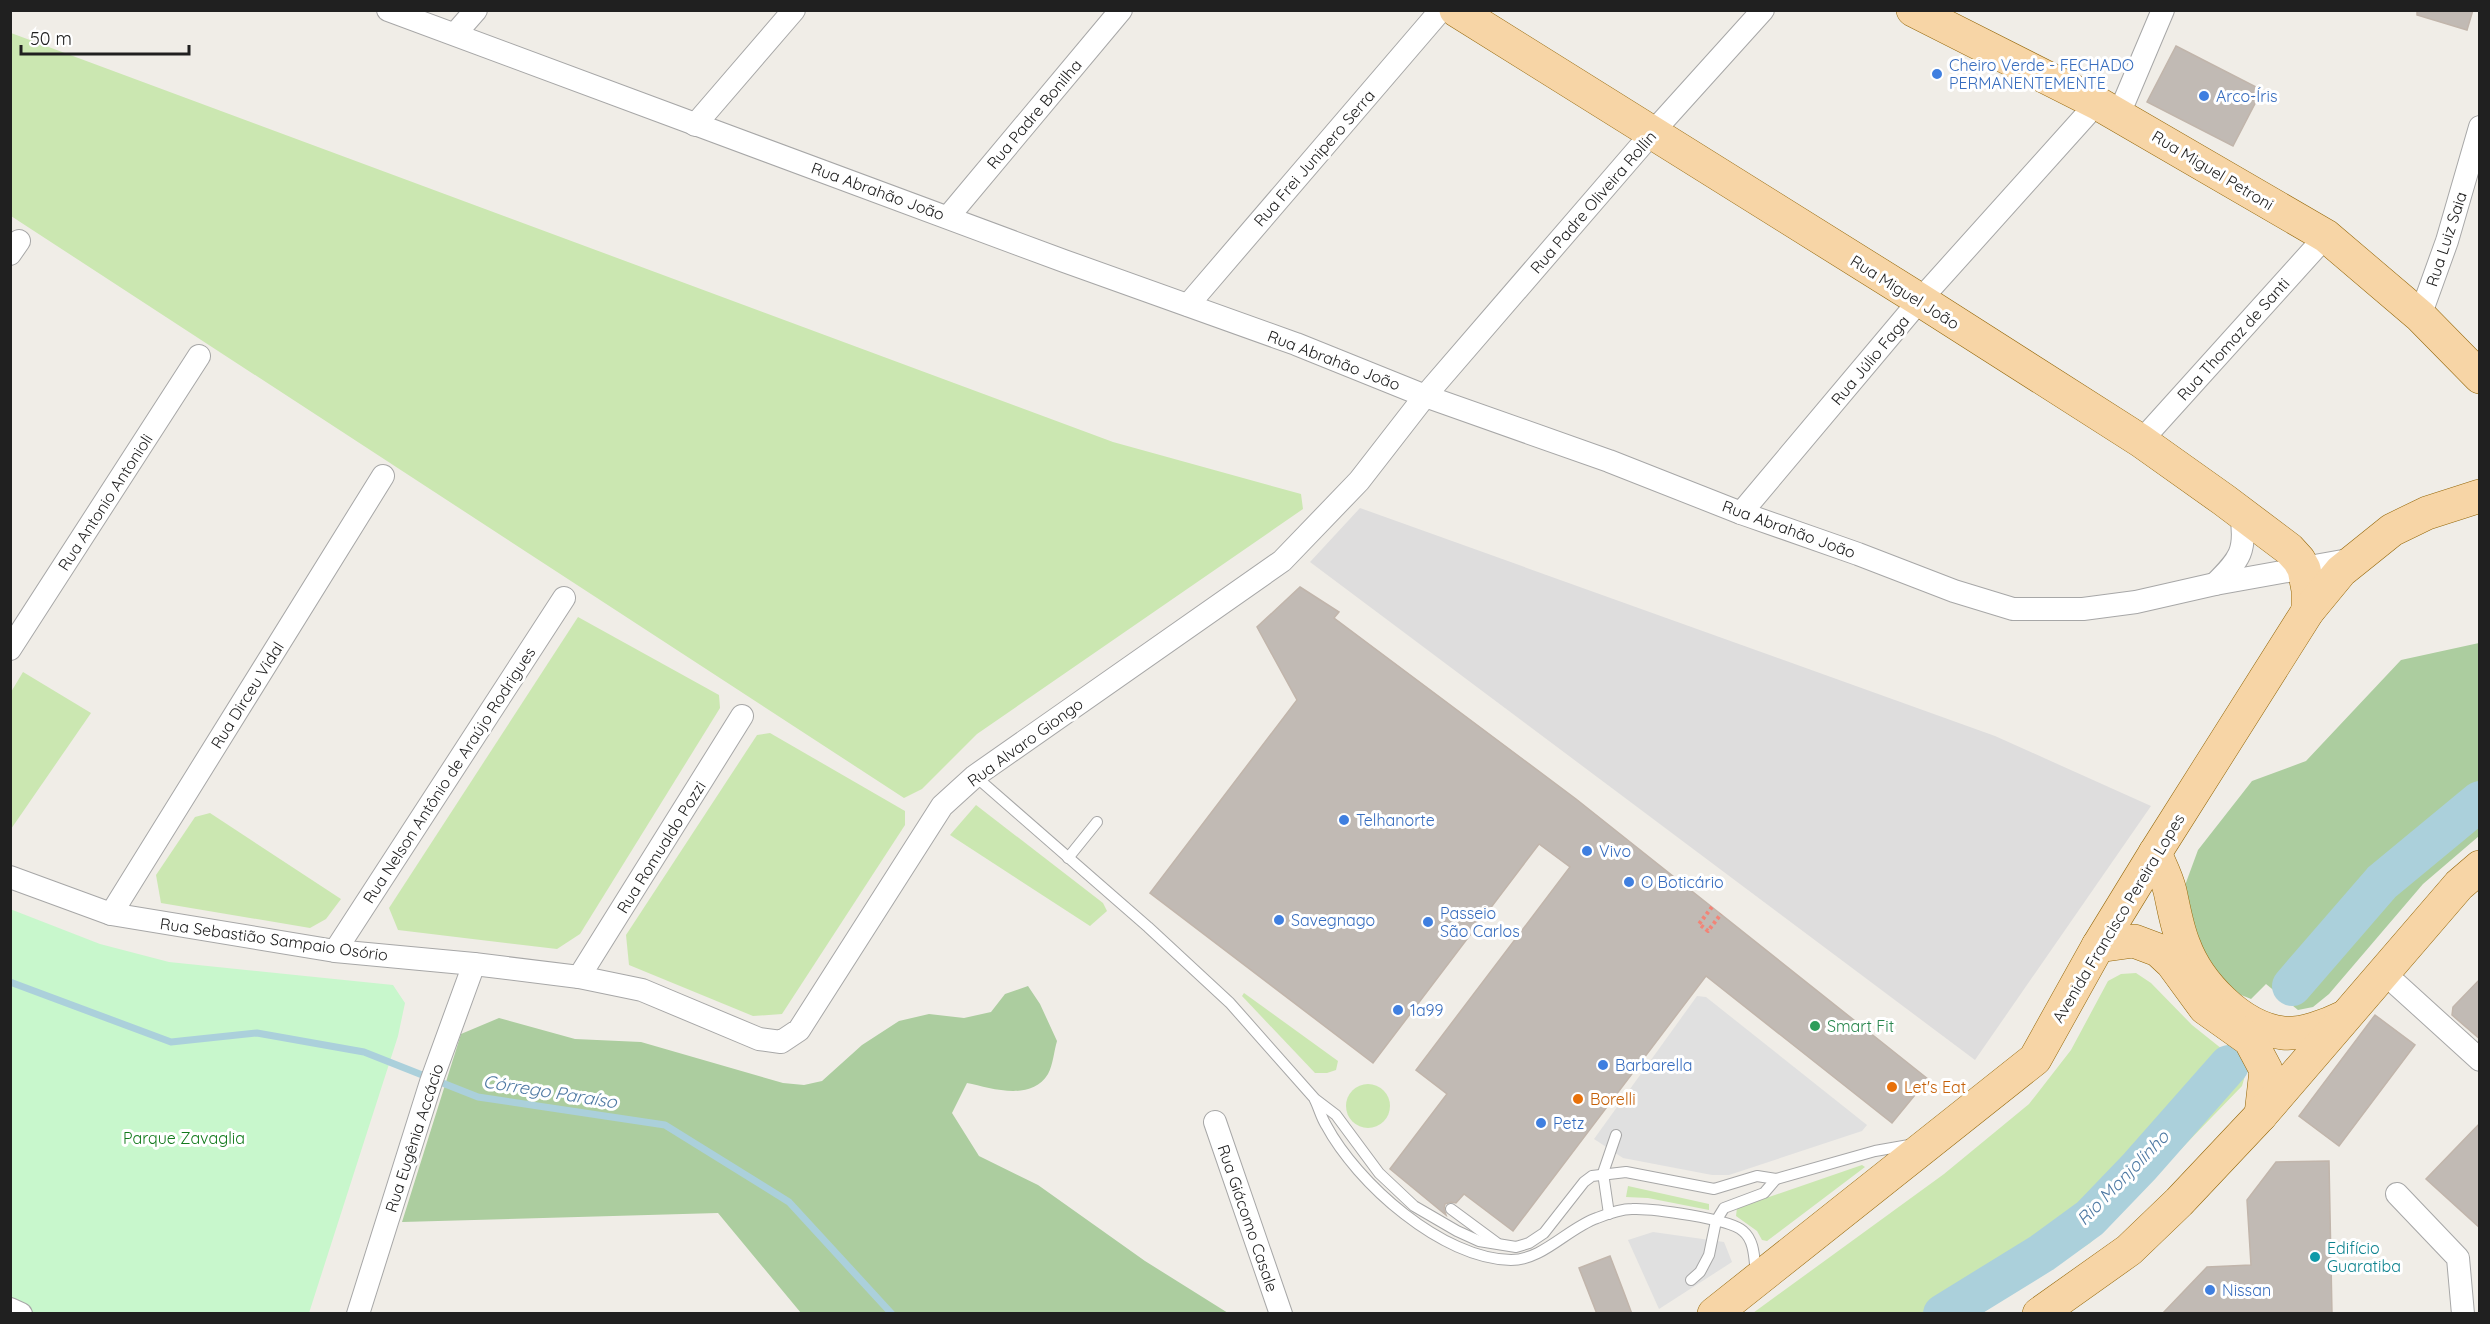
<svg xmlns="http://www.w3.org/2000/svg" width="2490" height="1324" font-family="Quicksand,sans-serif">
<rect width="100%" height="100%" fill="#f0ede7"/>
<path fill="#dedddd" d="M1360 508 1995 736 2151 806 1975 1060 1310 562Z"/>
<g fill="#cbe7b1">
<path d="M11 33 1113 442 1301 494 1303 509 977 734 922 789 904 798 11 216Z"/>
<path d="M578 617 719 695 720 708 580 934 557 949 398 930 389 908Z"/>
<path d="M23 672 91 713 11 829V692Z"/>
<path d="M770 733 905 811V825L782 1014 753 1016 629 965 626 935 757 735Z"/>
<path d="M976 805 1103 903 1107 911 1090 926 950 835Z"/>
<path d="M210 813 341 899 326 919 310 928 161 903 156 875 195 817Z"/>
<path d="M2136 973 2151 983 2192 1025 2247 1069 2242 1086 2090 1243 1982 1313H1753L1944 1174 2029 1104 2071 1050 2108 981 2121 974Z"/>
<path d="M1244 993 1338 1061 1336 1070 1327 1073H1315L1242 996Z"/>
<circle cx="1368" cy="1106" r="22"/>
<path d="M1862 1165 1865 1167 1767 1241 1762 1240 1757 1231 1736 1216 1737 1208Z"/>
<path d="M1628 1186 1709 1204V1210L1648 1198 1626 1197Z"/>
</g>
<g fill="#accd9f">
<path d="M2479 643V836L2423 884 2329 994 2313 1007 2298 1010 2266 984 2251 999 2224 988 2202 960 2184 888 2198 850 2252 781 2306 761 2401 660Z"/>
<path d="M1028 986 1040 1004 1057 1041C1054 1051 1053 1065 1048 1074 1031 1102 991 1088 967 1083L952 1113 979 1156 1038 1185 1145 1261 1228 1313H801L718 1213 402 1222 461 1034 499 1018 575 1039 641 1042 783 1083 804 1085 822 1081 862 1045 899 1021 929 1014 964 1018 991 1012 1005 994Z"/>
</g>
<path fill="#c8f7cc" d="M10 909 100 944 169 962 393 985 405 1003 398 1036 309 1313 36 1314 11 1303Z"/>
<g fill="#e0e0e0">
<path d="M1697 996 1706 997 1867 1125 1862 1131 1729 1175H1712L1623 1158 1594 1139Z"/>
<path d="M1653 1232 1724 1242 1732 1262 1659 1309 1628 1240Z"/>
</g>
<g fill="none" stroke-linecap="round" stroke-linejoin="round">
<path stroke="#abd0db" stroke-width="7" d="M10 982 171 1042 257 1033 364 1052 478 1097 665 1125 789 1202 892 1314"/>
<g stroke="#abd0db" stroke-width="40">
<path d="M2292 986 2382 882 2480 801"/>
<path d="M1943 1314 2042 1253 2090 1218 2139 1167 2229 1065"/>
</g>
</g>
<g fill="#c1bab4" stroke="#c1b5ab" stroke-width="1.5">
<path d="M2417 10H2473L2467 30 2417 15Z"/>
<path d="M2176 46 2262 90 2233 146 2147 102Z"/>
<path d="M1300 587 1339 612 1334 618 1576 799 1928 1079 1892 1123 1706 976 1513 1231 1464 1194 1456 1203 1451 1202 1445 1204 1444 1209 1446 1215 1390 1169 1447 1094 1416 1070 1570 867 1539 844 1373 1063 1150 893 1297 700 1257 627Z"/>
<path d="M2480 979V1039L2452 1015 2453 1007Z"/>
<path d="M2375 1015 2415 1045 2339 1146 2299 1116Z"/>
<path d="M2480 1123V1228L2426 1179Z"/>
<path d="M2329 1161 2332 1314H2162L2207 1267 2251 1265 2247 1200 2276 1162Z"/>
<path d="M1610 1256 1623 1290 1632 1314H1597L1579 1268Z"/>
</g>
<g fill="none" stroke-linecap="round" stroke-linejoin="round">
<g stroke="#a7a7a7" stroke-width="12">
<g id="lane">
<path d="M975 776 1148 927 1230 1003 1315 1099 1336 1115 1379 1173 1414 1206 1457 1231 1479 1241 1516 1247 1529 1243 1544 1233 1584 1182 1592 1176 1626 1172 1714 1189 1757 1176 1776 1179 1875 1151 1909 1145"/>
<path d="M1068 858 1097 822"/>
<path d="M1315 1100C1319 1108 1321 1117 1326 1125 1357 1183 1442 1259 1511 1260 1543 1260 1568 1228 1597 1218 1607 1214 1621 1209 1632 1209 1651 1208 1731 1219 1743 1231 1755 1241 1754 1259 1756 1273"/>
<path d="M1451 1209 1497 1243"/>
<path d="M1609 1214 1603 1173 1616 1135"/>
<path d="M1691 1280 1700 1272 1709 1255 1716 1221 1724 1208 1764 1193 1776 1179"/>
</g>
</g>
<g stroke="#a7a7a7" stroke-width="24">
<g id="street">
<path d="M388 10 1064 261 1296 344 1425 396 1609 461 1741 513 1858 554 1954 591 2013 609H2083L2136 602 2215 584 2354 559"/>
<path d="M455 34 476 10"/>
<path d="M2119 114 2163 10"/>
<path d="M695 125 794 10"/>
<path d="M948 217 1121 10"/>
<path d="M10 254 19 241"/>
<path d="M1188 305 1441 10"/>
<path d="M2420 316 2447 241 2480 127"/>
<path d="M2141 441 2326 236"/>
<path d="M1741 513 1920 300 2097 103"/>
<path d="M2215 584C2240 559 2247 551 2241 514"/>
<path d="M10 649 199 356"/>
<path d="M10 877 111 914 335 951 474 964 579 977 642 990 759 1039 781 1042 799 1030 942 806 975 776 1282 561 1359 481 1425 396 1652 133 1763 10"/>
<path d="M111 914 383 476"/>
<path d="M335 951 564 598"/>
<path d="M2383 972 2480 1060"/>
<path d="M579 977 742 716"/>
<path d="M1215 1122 1281 1314"/>
<path d="M2397 1194 2458 1258 2463 1314"/>
<path d="M10 1309 21 1314"/>
<path d="M358 1314 431 1082 474 964"/>
</g>
</g>
<g stroke="#946709" stroke-width="34">
<g id="primary">
<path d="M1456 10 1920 300 2141 441 2224 500 2289 549 2299 560 2304 569 2308 590V611"/>
<path d="M1913 10 2097 103 2326 236 2420 316 2480 377"/>
<path d="M2155 853C2160 865 2167 878 2170 891 2174 909 2177 928 2184 945 2198 983 2240 1028 2283 1033 2301 1035 2328 1025 2344 1017"/>
<path d="M2098 946 2134 941 2158 950 2172 963 2205 1008 2250 1040 2266 1070 2261 1115"/>
<path d="M1714 1314 2035 1059 2098 946 2155 853 2308 611 2341 571 2392 530 2427 513 2480 496"/>
<path d="M2039 1314 2129 1250 2179 1202 2261 1115 2459 885 2480 867"/>
</g>
</g>
<path stroke="#f28477" stroke-width="4" stroke-dasharray="3 3" stroke-linecap="butt" d="M1712 907 1699 924 1708 931 1721 914"/>
<use href="#lane" stroke="#fff" stroke-width="10"/>
<use href="#street" stroke="#fff" stroke-width="22"/>
<use href="#primary" stroke="#f7d5a6" stroke-width="33"/>
</g>
<g fill="#3f7fe0" stroke="#fff" stroke-width="2">
<circle cx="1937" cy="74" r="6"/>
<circle cx="2204" cy="96" r="6"/>
<circle cx="1344" cy="820" r="6"/>
<circle cx="1587" cy="851" r="6"/>
<circle cx="1629" cy="882" r="6"/>
<circle cx="1279" cy="920" r="6"/>
<circle cx="1428" cy="922" r="6"/>
<circle cx="1398" cy="1010" r="6"/>
<circle cx="1603" cy="1065" r="6"/>
<circle cx="1541" cy="1123" r="6"/>
<circle cx="2210" cy="1290" r="6"/>
</g>
<circle fill="#2e9e5b" stroke="#fff" stroke-width="2" cx="1815" cy="1026" r="6"/>
<g fill="#e8710a" stroke="#fff" stroke-width="2">
<circle cx="1892" cy="1087" r="6"/>
<circle cx="1578" cy="1099" r="6"/>
</g>
<circle fill="#0f9aa8" stroke="#fff" stroke-width="2" cx="2315" cy="1257" r="6"/>
<g text-anchor="middle" stroke-width="6" stroke-linejoin="round" paint-order="stroke">
<g font-size="16" fill="#366cbe" stroke="#fff" text-anchor="start">
<text x="1949" y="71">Cheiro Verde - FECHADO<tspan x="1949" dy="18">PERMANENTEMENTE</tspan></text>
<text x="2216" y="102">Arco-Íris</text>
<text x="1356" y="826">Telhanorte</text>
<text x="1599" y="857">Vivo</text>
<text x="1641" y="888">O Boticário</text>
<text x="1440" y="919">Passeio<tspan x="1440" dy="18">São Carlos</tspan></text>
<text x="1291" y="926">Savegnago</text>
<text x="1410" y="1016">1a99</text>
<text x="1615" y="1071">Barbarella</text>
<text x="1553" y="1129">Petz</text>
<text x="2222" y="1296">Nissan</text>
</g>
<g font-size="16" fill="#202020" stroke="#fff">
<text transform="translate(1034 114) rotate(-50)" y="6">Rua Padre Bonilha</text>
<text transform="translate(1314 158) rotate(-49)" y="6">Rua Frei Junipero Serra</text>
<text transform="translate(2213 170) rotate(31)" y="6">Rua Miguel Petroni</text>
<text transform="translate(878 191) rotate(20)" y="6">Rua Abrahão João</text>
<text transform="translate(1593 202) rotate(-49)" y="6">Rua Padre Oliveira Rollin</text>
<text transform="translate(2446 239) rotate(-72)" y="6">Rua Luiz Saia</text>
<text transform="translate(1905 292) rotate(32)" y="6">Rua Miguel João</text>
<text transform="translate(2233 339) rotate(-48)" y="6">Rua Thomaz de Santi</text>
<text transform="translate(1334 360) rotate(21)" y="6">Rua Abrahão João</text>
<text transform="translate(1870 360) rotate(-50)" y="6">Rua Júlio Faga</text>
<text transform="translate(105 502) rotate(-57)" y="6">Rua Antonio Antonioli</text>
<text transform="translate(1789 529) rotate(20)" y="6">Rua Abrahão João</text>
<text transform="translate(247 695) rotate(-58)" y="6">Rua Dirceu Vidal</text>
<text transform="translate(1025 742) rotate(-36)" y="6">Rua Alvaro Giongo</text>
<text transform="translate(449 775) rotate(-57)" y="6">Rua Nelson Antônio de Araújo Rodrigues</text>
<text transform="translate(661 847) rotate(-58)" y="6">Rua Romualdo Pozzi</text>
<text transform="translate(2118 918) rotate(-59)" y="6">Avenida Francisco Pereira Lopes</text>
<text transform="translate(274 939) rotate(8)" y="6">Rua Sebastião Sampaio Osório</text>
<text transform="translate(414 1138) rotate(-72)" y="6">Rua Eugênia Accácio</text>
<text transform="translate(1248 1218) rotate(71)" y="6">Rua Giácomo Casale</text>
</g>
<g font-size="16" fill="#27864d" stroke="#fff" text-anchor="start">
<text x="1827" y="1032">Smart Fit</text>
</g>
<g font-size="16" fill="#c56008" stroke="#fff" text-anchor="start">
<text x="1904" y="1093">Let's Eat</text>
<text x="1590" y="1105">Borelli</text>
</g>
<g font-size="16" fill="#127a1c" stroke="#fff">
<text x="184" y="1144">Parque Zavaglia</text>
</g>
<g font-size="16" fill="#0d838f" stroke="#fff" text-anchor="start">
<text x="2327" y="1254">Edifício<tspan x="2327" dy="18">Guaratiba</tspan></text>
</g>
<g font-size="18" font-style="italic" fill="#4e79a3" stroke="#fff">
<text transform="translate(550 1092) rotate(9)" y="6">Córrego Paraíso</text>
<text transform="translate(2123 1178) rotate(-46)" y="6">Rio Monjolinho</text>
</g>
</g>
<rect width="2490" height="1324" fill="none" stroke="#202020" stroke-width="24"/>
<path d="M21 45v9h168v-9" fill="none" stroke="#202020" stroke-width="3"/>
<text x="30" y="45" font-size="18" fill="#202020" stroke="#ffffff" stroke-width="4.5" paint-order="stroke">50 m</text>
</svg>
